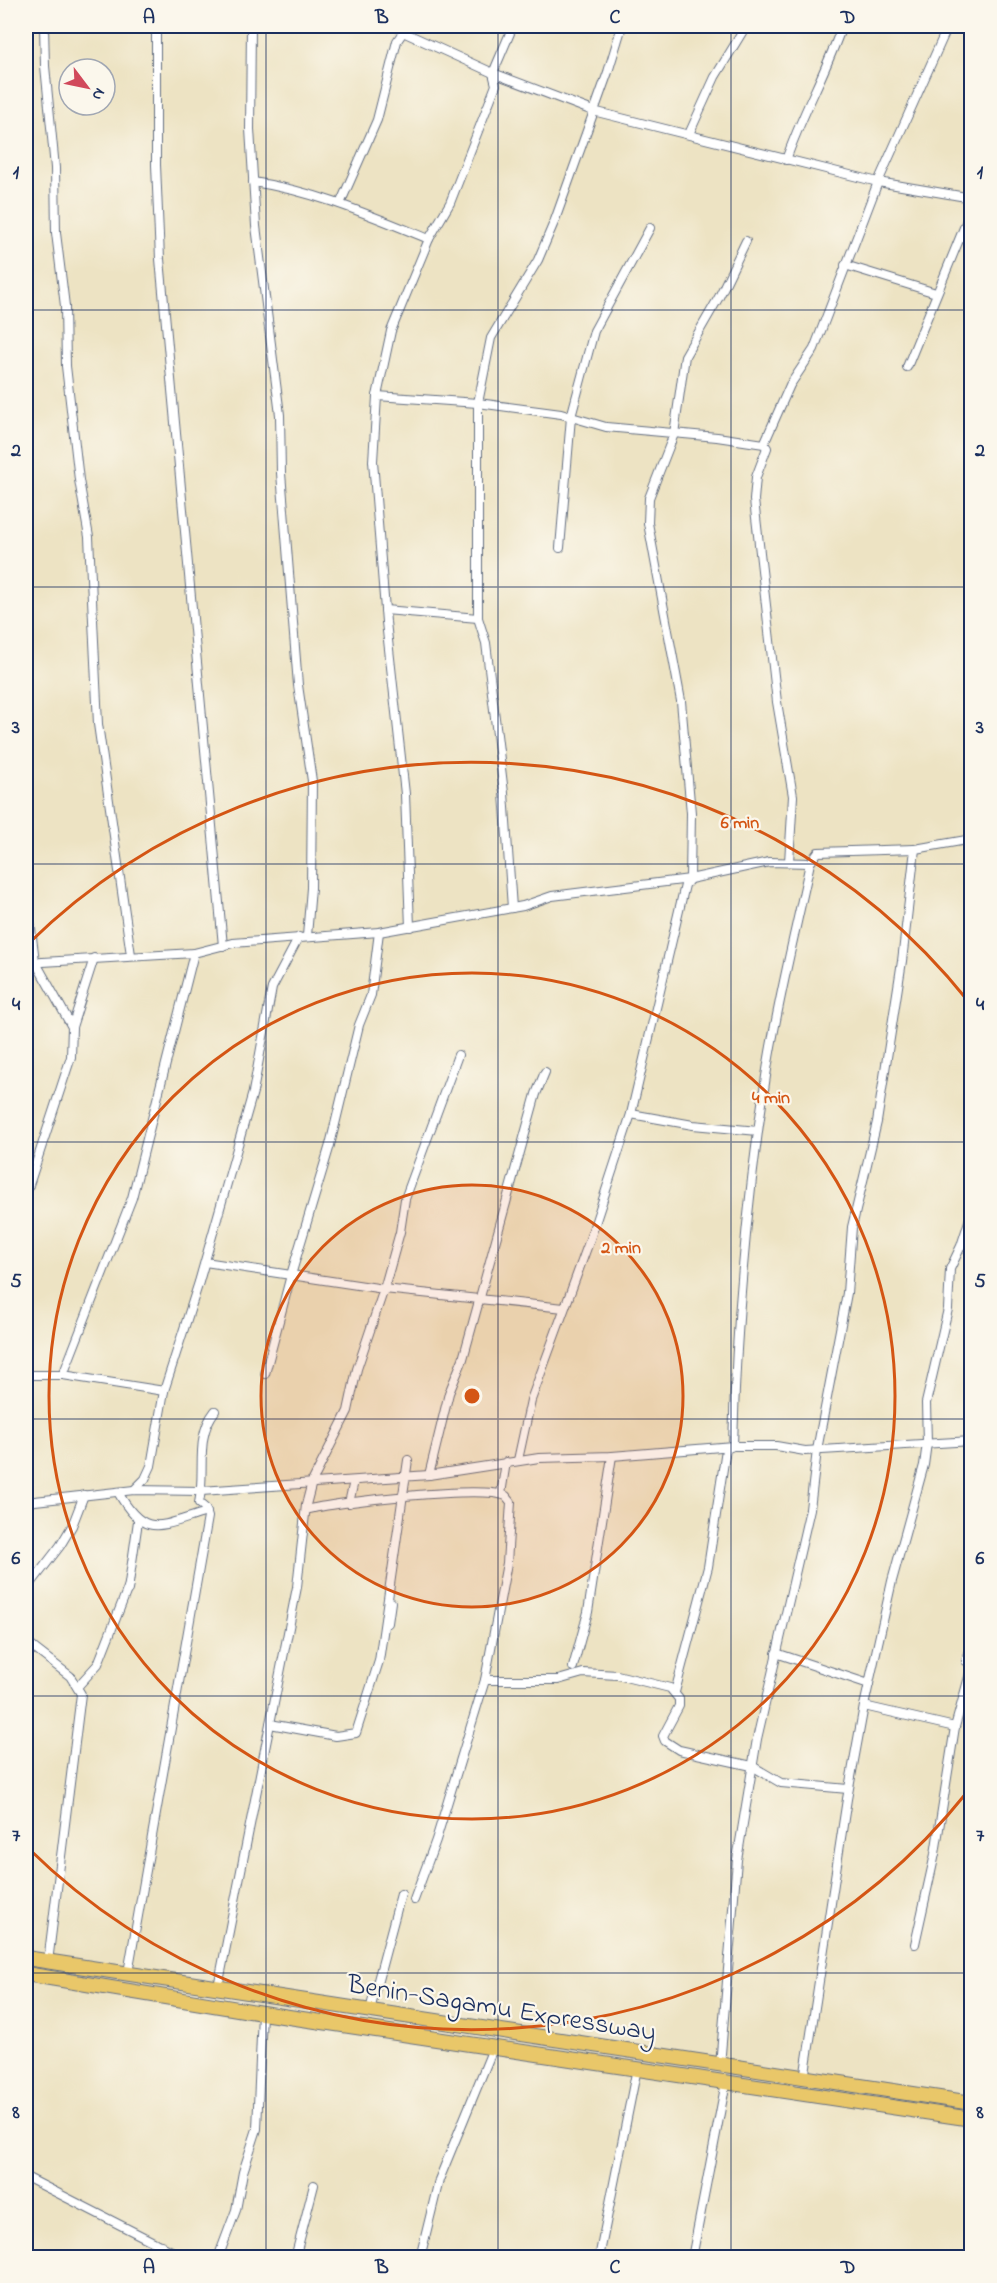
<svg xmlns="http://www.w3.org/2000/svg" width="997" height="2283" font-family="'Indie Flower',sans-serif">
<rect width="100%" height="100%" fill="#fbf7ec"/>
<filter id="ink" filterUnits="userSpaceOnUse"><feTurbulence type="fractalNoise" baseFrequency=".0167" numOctaves="2"/><feDisplacementMap in="SourceGraphic" scale="12" xChannelSelector="R" yChannelSelector="G"/><feConvolveMatrix kernelMatrix="1 2 1 2 8 2 1 2 1" color-interpolation-filters="sRGB"/></filter>
<filter id="wash" filterUnits="userSpaceOnUse"><feTurbulence type="fractalNoise" baseFrequency=".008" numOctaves="4" result="noise"/><feDisplacementMap in="SourceGraphic" scale="24" xChannelSelector="R" yChannelSelector="G"/><feGaussianBlur stdDeviation="1.35" result="paint"/><feColorMatrix in="noise" values="0 0 0 0 0 0 0 0 0 0 0 0 0 0 0 0 0 1.4 0 .05"/><feComposite in="paint" operator="in"/></filter>
<g filter="url(#wash)">
<rect width="100%" height="100%" fill="#ede3c3"/>
</g>
<g filter="url(#ink)">
<g fill="none" stroke-linecap="round" stroke-linejoin="round">
<g stroke="#646e81" stroke-width="10">
<g id="street">
<path d="M44 26 45 66 55 168 56 233 65 306 66 366 79 480 89 537 98 724 131 955"/>
<path d="M156 26V165L160 259 223 946"/>
<path d="M251 26 250 129 256 226 280 415 281 473 298 685 312 781 311 888 307 936"/>
<path d="M689 134 715 77 746 26"/>
<path d="M786 160C802 114 826 72 842 26"/>
<path d="M253 182C315 191 372 216 429 239L391 331 377 396 373 461 386 622 405 794 410 927"/>
<path d="M340 204 377 120 397 41 403 32 493 73 513 26"/>
<path d="M429 239 450 203 496 85 493 73 593 111 878 182 972 198"/>
<path d="M845 265 936 293"/>
<path d="M907 367 972 208"/>
<path d="M377 396 478 403 491 338 538 260 555 220 608 72 622 26"/>
<path d="M764 444 790 385 814 349 878 182 948 26"/>
<path d="M560 548 571 417 594 331 650 228"/>
<path d="M385 610 478 618V403L561 414 606 427 717 437 764 444 767 448 756 477 754 500 777 702 793 796 789 862"/>
<path d="M478 618 486 643 504 793 512 908"/>
<path d="M915 849 972 839"/>
<path d="M26 890 35 961 72 1027"/>
<path d="M26 963 194 953 233 943 379 932 523 906 552 896 690 879 769 862 810 863"/>
<path d="M631 1114 693 1125 758 1131"/>
<path d="M26 1194 71 1057 72 1027 94 958"/>
<path d="M205 1262 384 1289 564 1308"/>
<path d="M265 1374 291 1275 330 1145 359 1025 371 995 379 932"/>
<path d="M26 1375H63L164 1391"/>
<path d="M63 1375 132 1198 194 953"/>
<path d="M518 1460 531 1400 589 1242 631 1114 685 885 690 879 691 813 681 701 648 523 649 498 674 434 685 356 719 297 746 241"/>
<path d="M429 1475 449 1393 463 1359 536 1094 545 1072"/>
<path d="M134 1490 145 1479 151 1466 164 1391 199 1282 253 1092 272 988 299 937"/>
<path d="M118 1492C145 1541 161 1525 207 1512"/>
<path d="M501 1494 506 1462"/>
<path d="M26 1502 134 1490 201 1491 429 1475 539 1458 612 1456 733 1446H776L805 1451 972 1441"/>
<path d="M349 1503 354 1481"/>
<path d="M306 1510C334 1502 482 1485 506 1496L511 1502 507 1563 485 1680H558L583 1673 617 1675 670 1688 679 1699V1706L663 1736 665 1741 679 1750 752 1766 781 1783 848 1789"/>
<path d="M26 1590 60 1546 72 1526 84 1495"/>
<path d="M128 1590 138 1521"/>
<path d="M388 1623 391 1602"/>
<path d="M26 1642 70 1676 81 1694 48 1962"/>
<path d="M776 1653 869 1684"/>
<path d="M966 1661 972 1645"/>
<path d="M573 1667 588 1612 612 1456"/>
<path d="M78 1686 98 1664 129 1585"/>
<path d="M675 1692 708 1567 726 1449 733 1446C736 1322 747 1199 766 1076 777 1004 795 934 810 863L818 852 915 849 902 961 877 1122 852 1227 847 1293 817 1450 810 1509 757 1739 737 1860 720 2066"/>
<path d="M864 1706 955 1727"/>
<path d="M270 1724 336 1736 356 1733 379 1661 408 1460"/>
<path d="M414 1900 436 1840 485 1680"/>
<path d="M915 1944 935 1854 955 1727 972 1666"/>
<path d="M128 1973 208 1517 205 1508 199 1503C206 1471 194 1438 215 1411"/>
<path d="M218 1987 297 1587 306 1505 312 1482 348 1411 357 1369 384 1289 400 1232 405 1199 458 1055"/>
<path d="M370 2010 401 1894"/>
<path d="M804 2079 847 1799 864 1706 892 1581 924 1465 927 1443 926 1403 948 1309 950 1269 961 1246 972 1212"/>
<path d="M26 2177 185 2258"/>
<path d="M155 2258 161 2245"/>
<path d="M218 2258 236 2210 243 2172 257 2129 262 2013"/>
<path d="M295 2258 314 2185"/>
<path d="M420 2258 439 2180 494 2046"/>
<path d="M599 2258 637 2068"/>
<path d="M692 2258 726 2082"/>
</g>
</g>
<g stroke="#646e81" stroke-width="16">
<g id="highway">
<path d="M26 1958 972 2103"/>
<path d="M26 1974 262 2013 972 2119"/>
</g>
</g>
<use href="#street" stroke="#fff" stroke-width="8"/>
<use href="#highway" stroke="#e9c769" stroke-width="14"/>
</g>
</g>
<path fill="none" stroke="#1b2f5e" stroke-width="1.5" stroke-opacity="0.55" d="M266 26V2258M498 26V2258M731 26V2258M26 310H972M26 587H972M26 864H972M26 1142H972M26 1419H972M26 1696H972M26 1973H972"/>
<circle cx="472" cy="1396" r="211" fill="#d45514" fill-opacity=".12"/>
<g fill="none" stroke="#d45514" stroke-width="3">
<circle cx="472" cy="1396" r="211"/>
<circle cx="472" cy="1396" r="423"/>
<path d="M968 1791A634 634 0 0 1 28 1848M28 944A634 634 0 0 1 968 1001"/>
</g>
<g text-anchor="middle" stroke-width="4.5" stroke-linejoin="round" paint-order="stroke">
<g font-size="27" fill="#1b2f5e" stroke="#fbf7ec">
<text transform="translate(502 2007) rotate(9)" y="9">Benin-Sagamu Expressway</text>
</g>
</g>
<circle cx="472" cy="1396" r="9" fill="#d45514" stroke="#fbf7ec" stroke-width="3"/>
<g font-size="18" text-anchor="middle" font-weight="bold" fill="#d45514" stroke="#fbf7ec" stroke-width="4.5" stroke-linejoin="round" paint-order="stroke">
<text x="740" y="828">6 min</text>
<text x="771" y="1103">4 min</text>
<text x="621" y="1253">2 min</text>
</g>
<rect width="997" height="2283" fill="none" stroke="#fbf7ec" stroke-width="66"/>
<g transform="translate(87 87) rotate(122)"><circle r="28" fill="#fbf7ec" stroke="#a1a7b3" stroke-width="1.5"/>
<path d="M0-4.5L10 22L0 15L-10 22Z" fill="#d1495b"/>
<text y="-9" font-size="16" font-weight="bold" text-anchor="middle" fill="#1b2f5e">N</text>
</g>
<rect x="33" y="33" width="931" height="2217" fill="none" stroke="#1b2f5e" stroke-width="2"/>
<g font-size="20" text-anchor="middle" font-weight="bold" fill="#1b2f5e">
<text x="149" y="23">A</text>
<text x="382" y="23">B</text>
<text x="615" y="23">C</text>
<text x="848" y="23">D</text>
<text x="16" y="178">1</text>
<text x="980" y="178">1</text>
<text x="16" y="456">2</text>
<text x="980" y="456">2</text>
<text x="16" y="733">3</text>
<text x="980" y="733">3</text>
<text x="16" y="1010">4</text>
<text x="980" y="1010">4</text>
<text x="16" y="1287">5</text>
<text x="980" y="1287">5</text>
<text x="16" y="1564">6</text>
<text x="980" y="1564">6</text>
<text x="16" y="1841">7</text>
<text x="980" y="1841">7</text>
<text x="16" y="2118">8</text>
<text x="980" y="2118">8</text>
<text x="149" y="2273">A</text>
<text x="382" y="2273">B</text>
<text x="615" y="2273">C</text>
<text x="848" y="2273">D</text>
</g>
</svg>
